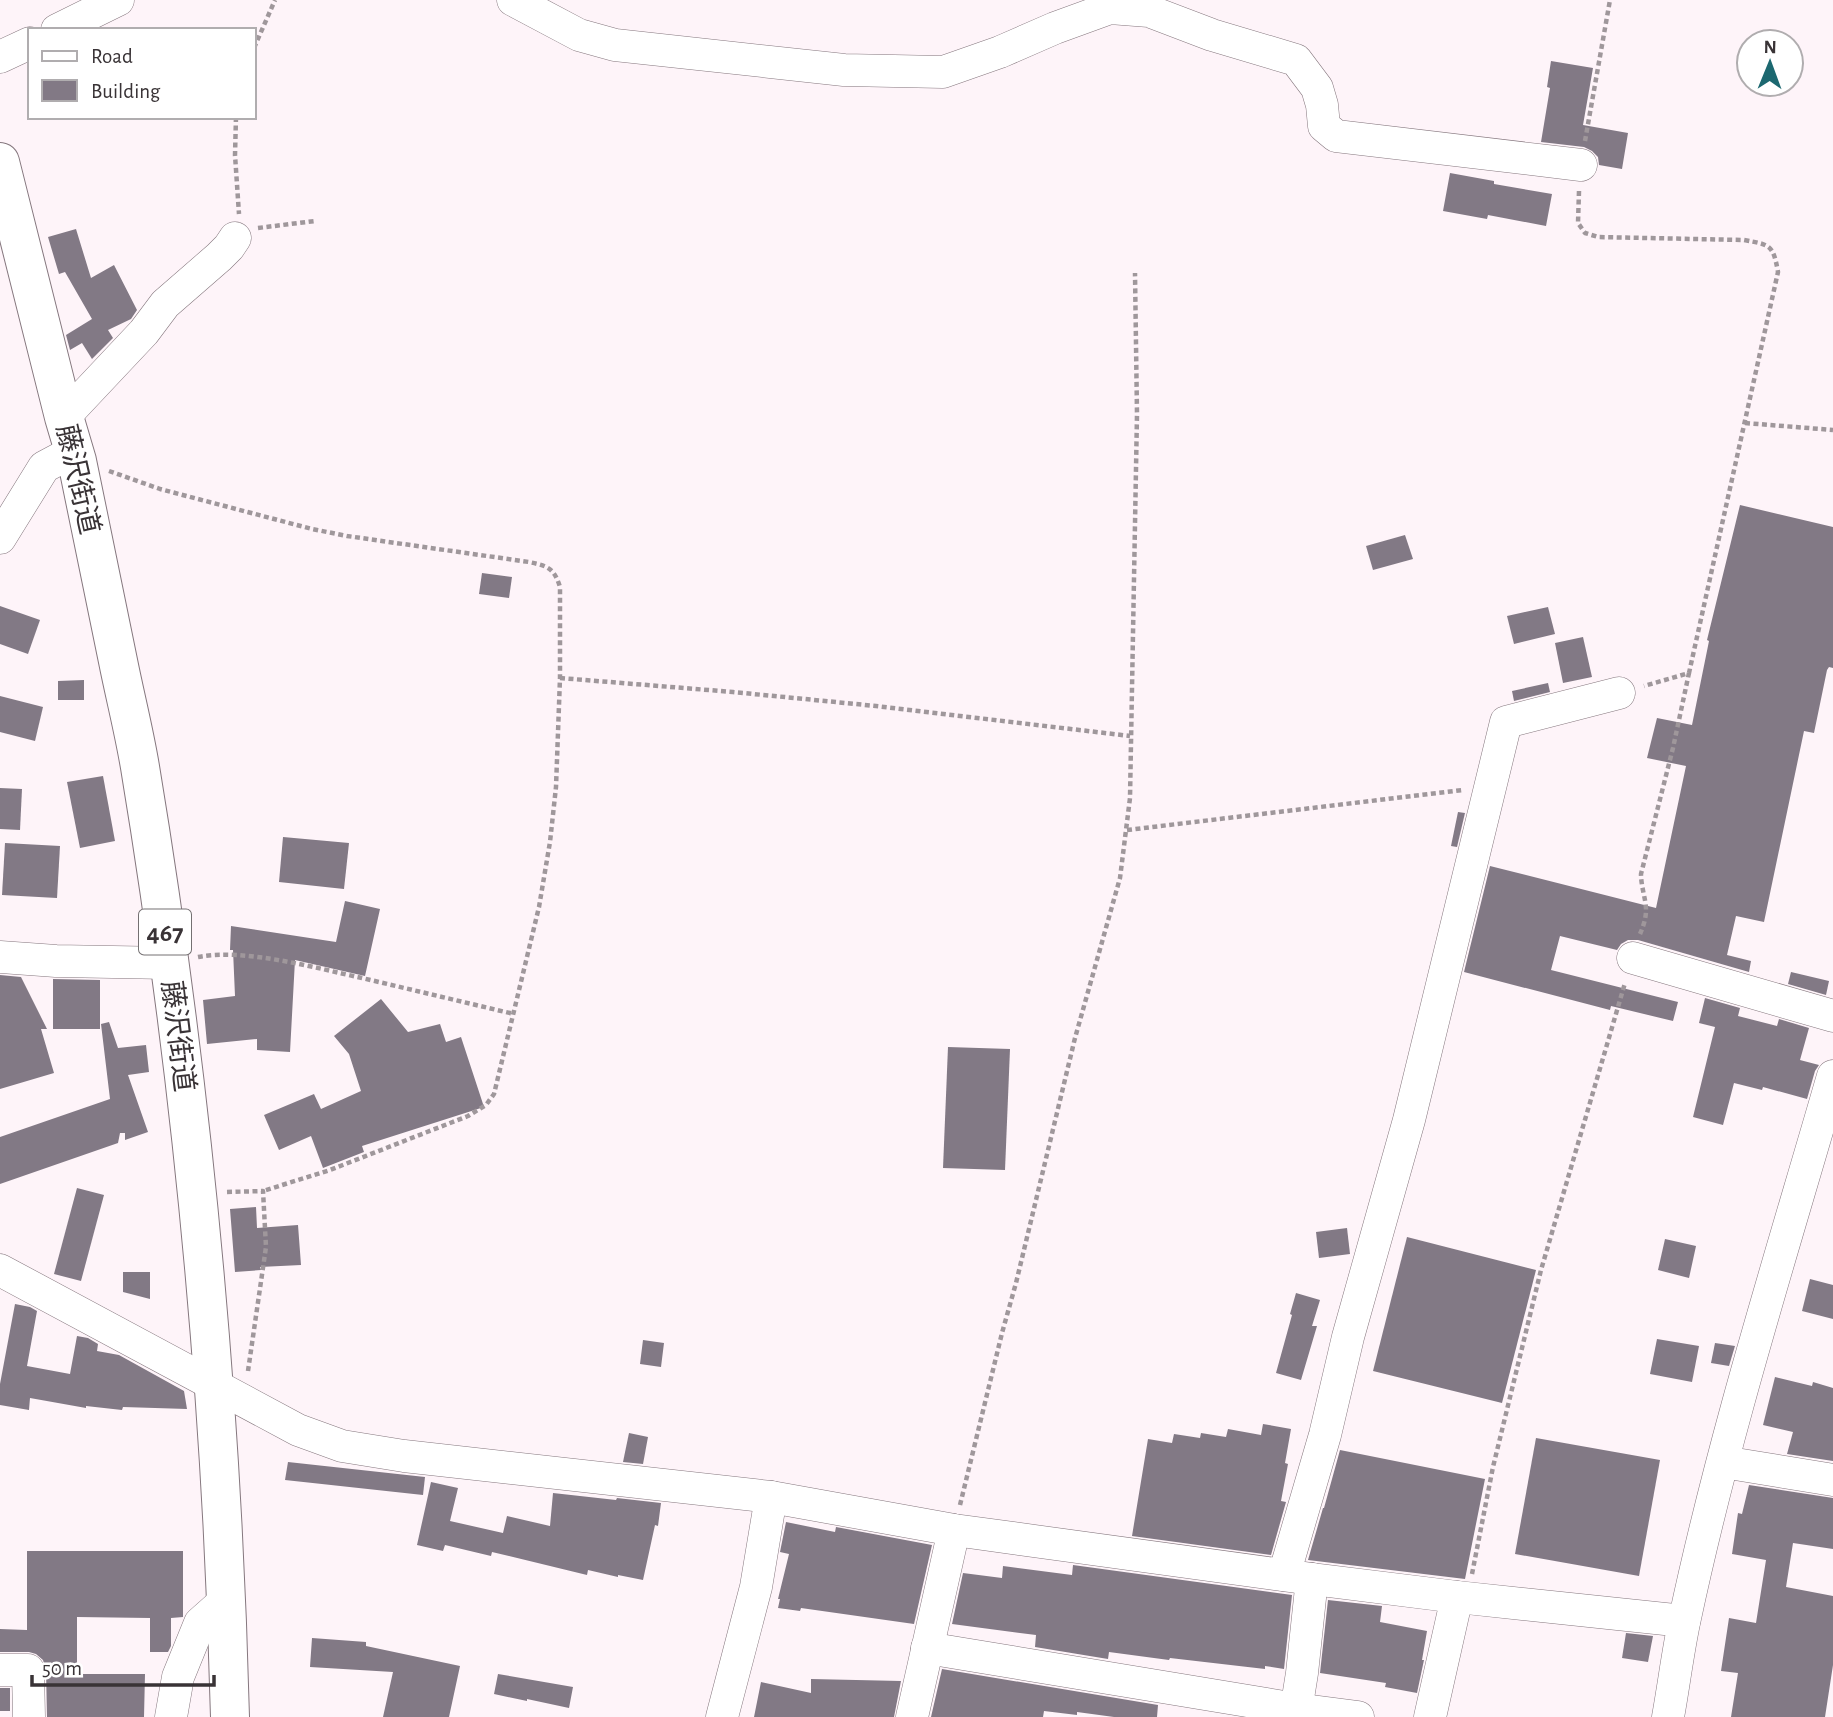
<svg xmlns="http://www.w3.org/2000/svg" width="1833" height="1717" font-family="'Alegreya Sans','Noto Sans JP',sans-serif">
<rect width="100%" height="100%" fill="#fef4f9"/>
<g fill="#827985">
<path d="M1551 61 1593 68 1583 125 1628 133 1622 169 1599 165 1598 157 1592 151 1584 147 1541 142 1550 88 1547 87Z"/>
<path d="M1450 173 1494 181V184L1552 194 1546 226 1488 215 1487 219 1443 211Z"/>
<path d="M76 229 91 278 114 265 137 310 131 319 108 330 113 338 92 359 82 343 70 350 66 335 92 319 65 272 59 274 48 237Z"/>
<path d="M1740 505 1833 527V668L1829 667 1827 670 1814 733 1804 731 1764 922 1736 916 1727 955 1751 961 1749 972 1638 940H1628L1621 944 1617 950 1560 936 1551 970 1678 1002 1673 1021 1611 1006 1610 1010 1464 972 1490 866 1656 908 1686 766 1647 758 1657 718 1692 725 1709 641 1707 640Z"/>
<path d="M1405 535 1413 559 1373 570 1366 546Z"/>
<path d="M482 573 512 577 509 598 479 594Z"/>
<path d="M0 606 40 620 28 654 0 644Z"/>
<path d="M1548 607 1555 634 1514 644 1507 616Z"/>
<path d="M1583 637 1592 677 1563 683 1555 643Z"/>
<path d="M84 680V700H58V681Z"/>
<path d="M1548 683 1550 692 1514 701 1512 691Z"/>
<path d="M0 696 43 707 35 741 0 732Z"/>
<path d="M103 776 115 841 80 848 67 782Z"/>
<path d="M0 788 22 789 20 830 0 829Z"/>
<path d="M1458 812 1465 813 1457 847 1451 846Z"/>
<path d="M283 837 349 843 344 889 279 882Z"/>
<path d="M5 843 60 846 57 898 2 895Z"/>
<path d="M345 901 380 909 365 976 295 960 290 1052 257 1050V1039L207 1044 203 1000 235 996 233 950H230L231 926 336 942Z"/>
<path d="M1791 972 1829 981 1826 995 1788 984Z"/>
<path d="M0 975 21 977 47 1029H41L54 1073 0 1089Z"/>
<path d="M53 979 100 980V1029H53Z"/>
<path d="M1705 998 1740 1008 1738 1016 1777 1026 1779 1019 1809 1028 1800 1060 1819 1065 1815 1071 1807 1099 1763 1087 1762 1090 1734 1083 1723 1125 1693 1117 1715 1027 1699 1023Z"/>
<path d="M381 999 408 1032 440 1024 446 1042 461 1037 484 1107 362 1146 364 1152 323 1168 311 1136 279 1150 264 1115 314 1094 321 1109 361 1091 349 1054 334 1036Z"/>
<path d="M109 1022 118 1048 146 1045 149 1072 128 1075 148 1132 125 1140V1133H120L118 1143 0 1184V1137L110 1099 101 1024Z"/>
<path d="M948 1047 1010 1049 1005 1170 943 1168Z"/>
<path d="M77 1188 104 1195 81 1281 54 1274Z"/>
<path d="M256 1207 257 1228 298 1225 301 1265 260 1267 261 1270 235 1272 230 1209Z"/>
<path d="M1347 1228 1350 1254 1319 1258 1316 1232Z"/>
<path d="M1407 1237 1536 1270 1502 1403 1373 1371Z"/>
<path d="M1665 1239 1696 1246 1689 1278 1658 1270Z"/>
<path d="M123 1272H150V1299L123 1292Z"/>
<path d="M1810 1279 1833 1285V1319L1802 1311Z"/>
<path d="M1296 1293 1320 1300 1312 1326H1317L1301 1380 1276 1373 1292 1315 1290 1314Z"/>
<path d="M15 1304 30 1307 37 1311 27 1366 70 1374 77 1336 88 1338 98 1344 97 1351 119 1355 184 1391 187 1409 123 1407 122 1410 86 1406V1408L30 1398 29 1410 0 1405V1384Z"/>
<path d="M1657 1339 1699 1346 1692 1382 1650 1374Z"/>
<path d="M643 1340 664 1343 661 1367 640 1364Z"/>
<path d="M1715 1343 1735 1346 1729 1366 1711 1363Z"/>
<path d="M1775 1377 1812 1386 1813 1382 1833 1388V1461L1787 1454 1793 1432 1763 1425Z"/>
<path d="M1263 1424 1291 1429 1285 1463 1288 1464 1281 1501 1286 1502 1271 1555 1132 1536 1148 1439 1172 1443 1174 1434 1200 1438 1201 1433 1226 1437 1228 1429 1261 1435Z"/>
<path d="M629 1433 648 1437 643 1464 623 1462Z"/>
<path d="M1536 1438 1660 1460 1639 1576 1515 1554Z"/>
<path d="M1340 1450 1485 1479 1465 1579 1308 1560 1323 1508H1324Z"/>
<path d="M288 1462 425 1477 423 1495 285 1480Z"/>
<path d="M431 1482 458 1488 450 1521 503 1533 507 1516 550 1526 553 1493 616 1500 617 1498 661 1503 658 1526 655 1525 643 1580 618 1575V1577L588 1570 587 1575 492 1552 491 1556 445 1545 443 1551 417 1545Z"/>
<path d="M1749 1485 1833 1498V1549L1793 1543 1786 1587 1833 1596V1665L1825 1717H1731L1738 1673 1721 1671 1729 1618 1756 1623 1766 1560 1732 1554 1738 1513 1742 1514Z"/>
<path d="M786 1522 835 1532 836 1527 932 1545 914 1624 801 1608 800 1611 778 1608 780 1599H778L789 1554 780 1552Z"/>
<path d="M27 1551H183V1617L171 1618V1646L168 1652H150V1618L77 1617V1674H145L144 1717H47L46 1670 43 1660 36 1654 29 1652H0V1629L27 1630Z"/>
<path d="M1073 1565 1292 1595 1284 1669 1265 1666V1669L1170 1658 1169 1660 1109 1652 1108 1659 1035 1647 1036 1635 952 1624 963 1573 1002 1578 1003 1566 1072 1575Z"/>
<path d="M1328 1600 1382 1606 1380 1622 1427 1631 1422 1660H1424L1417 1693 1385 1687 1386 1683 1320 1673Z"/>
<path d="M1626 1633 1653 1636 1648 1662 1622 1658Z"/>
<path d="M312 1638 366 1642V1646L460 1666 449 1717H383L393 1672 310 1667Z"/>
<path d="M942 1669 1158 1705 1157 1717H1114L1077 1712V1715L1044 1711 1043 1717H931Z"/>
<path d="M498 1674 573 1687 569 1708 527 1699V1701L494 1694Z"/>
<path d="M811 1679 901 1681 894 1717H754L761 1682 811 1693Z"/>
<rect x="0" y="1688" width="10" height="23"/>
</g>
<g fill="none" stroke-linecap="round" stroke-linejoin="round">
<g stroke="#85777e" stroke-width="33">
<g id="minor">
<path d="M513 0 579 35 615 45 844 70 943 72 1000 52 1055 28 1110 8 1149 11 1212 35 1296 60 1317 88 1322 105 1324 126 1336 136 1581 165"/>
<path d="M57 30 118 0"/>
<path d="M0 57 30 43"/>
<path d="M64 417 144 332 165 304 219 257 229 247 235 238"/>
<path d="M0 538 44 467 74 451"/>
<path d="M0 957 56 961 170 963"/>
<path d="M1633 958 1833 1016"/>
<path d="M0 1270 298 1430 342 1446 404 1456 771 1497 954 1530 1312 1579 1457 1597 1684 1621"/>
<path d="M1723 1462 1833 1480"/>
<path d="M1284 1575 1325 1435 1348 1337 1409 1120 1506 722 1619 693"/>
<path d="M927 1648 1296 1709 1358 1717"/>
<path d="M0 1670H28L29 1717"/>
<path d="M171 1717 178 1677 200 1623 227 1599"/>
<path d="M722 1717 756 1587 771 1497"/>
<path d="M912 1717 954 1530"/>
<path d="M1295 1717 1302 1673 1312 1579"/>
<path d="M1430 1717 1457 1597"/>
<path d="M1668 1717C1674 1684 1678 1650 1685 1618 1724 1435 1781 1256 1833 1076"/>
</g>
</g>
<g stroke="#85777e" stroke-width="40">
<path id="highway" d="M0 162 64 417 77 461C91 528 104 594 118 661 125 696 134 731 140 767 192 1081 222 1398 230 1717"/>
</g>
<g stroke="#9f979b" stroke-width="4.5" stroke-dasharray="5 3.5" stroke-linecap="butt">
<path d="M254 48 275 0"/>
<path d="M236 117 235 155 239 214"/>
<path d="M1585 141 1610 0"/>
<path d="M1579 191 1578 223 1585 233 1598 237 1744 240C1770 245 1773 244 1778 272L1689 673 1644 686"/>
<path d="M258 228 315 221"/>
<path d="M1745 423 1833 430"/>
<path d="M109 471 160 489 312 529 347 536 529 562C548 566 554 568 560 587V678L556 787 550 842 539 907 494 1094 486 1105 468 1116 330 1170 263 1191"/>
<path d="M560 678 733 692 876 706 1130 736"/>
<path d="M1127 830 1463 790"/>
<path d="M1640 934C1643 927 1646 919 1646 910 1646 899 1641 887 1641 874L1673 748 1689 673"/>
<path d="M198 957C244 948 316 968 362 978 413 990 463 1002 514 1014"/>
<path d="M227 1192 263 1191 266 1247 248 1371"/>
<path d="M960 1505 1002 1333 1016 1283 1075 1038 1120 878 1130 798 1137 414 1135 273"/>
<path d="M1472 1574 1493 1467 1541 1270 1625 983"/>
</g>
<use href="#minor" stroke="#fff" stroke-width="32"/>
<use href="#highway" stroke="#fff" stroke-width="38"/>
</g>
<g text-anchor="middle" stroke-width="7" stroke-linejoin="round" paint-order="stroke">
<rect fill="#fff" stroke="#747072" stroke-width="2" x="139" y="909.5" width="52" height="45" rx="5"/>
<g font-size="26" font-weight="bold" fill="#393336">
<text x="165" y="941">467</text>
</g>
<g font-size="28" fill="#393336" stroke="#fff">
<text transform="translate(79 479) rotate(77)" y="10">藤沢街道</text>
<text transform="translate(179 1036) rotate(83)" y="10">藤沢街道</text>
</g>
</g>
<rect x="28" y="28" width="228" height="91" fill="#ffffff" stroke="#b0adaf" stroke-width="2"/>
<rect x="42" y="51" width="35" height="10" fill="#ffffff" stroke="#b0adaf" stroke-width="2"/>
<text x="91" y="63" font-size="21" fill="#393336">Road</text>
<rect x="42" y="80" width="35" height="21" fill="#827985" stroke="#b0adaf" stroke-width="2"/>
<text x="91" y="98" font-size="21" fill="#393336">Building</text>
<g transform="translate(1770 63) rotate(1)"><circle r="33" fill="#ffffff" stroke="#b0adaf" stroke-width="2"/>
<path d="M0-5L12 26L0 18L-12 26Z" fill="#1c6870"/>
<text y="-10" font-size="19" font-weight="bold" text-anchor="middle" fill="#393336">N</text>
</g>
<path d="M32 1675v10h182v-10" fill="none" stroke="#393336" stroke-width="3.5"/>
<text x="42" y="1675" font-size="21" fill="#393336" stroke="#ffffff" stroke-width="5" paint-order="stroke">50 m</text>
</svg>
